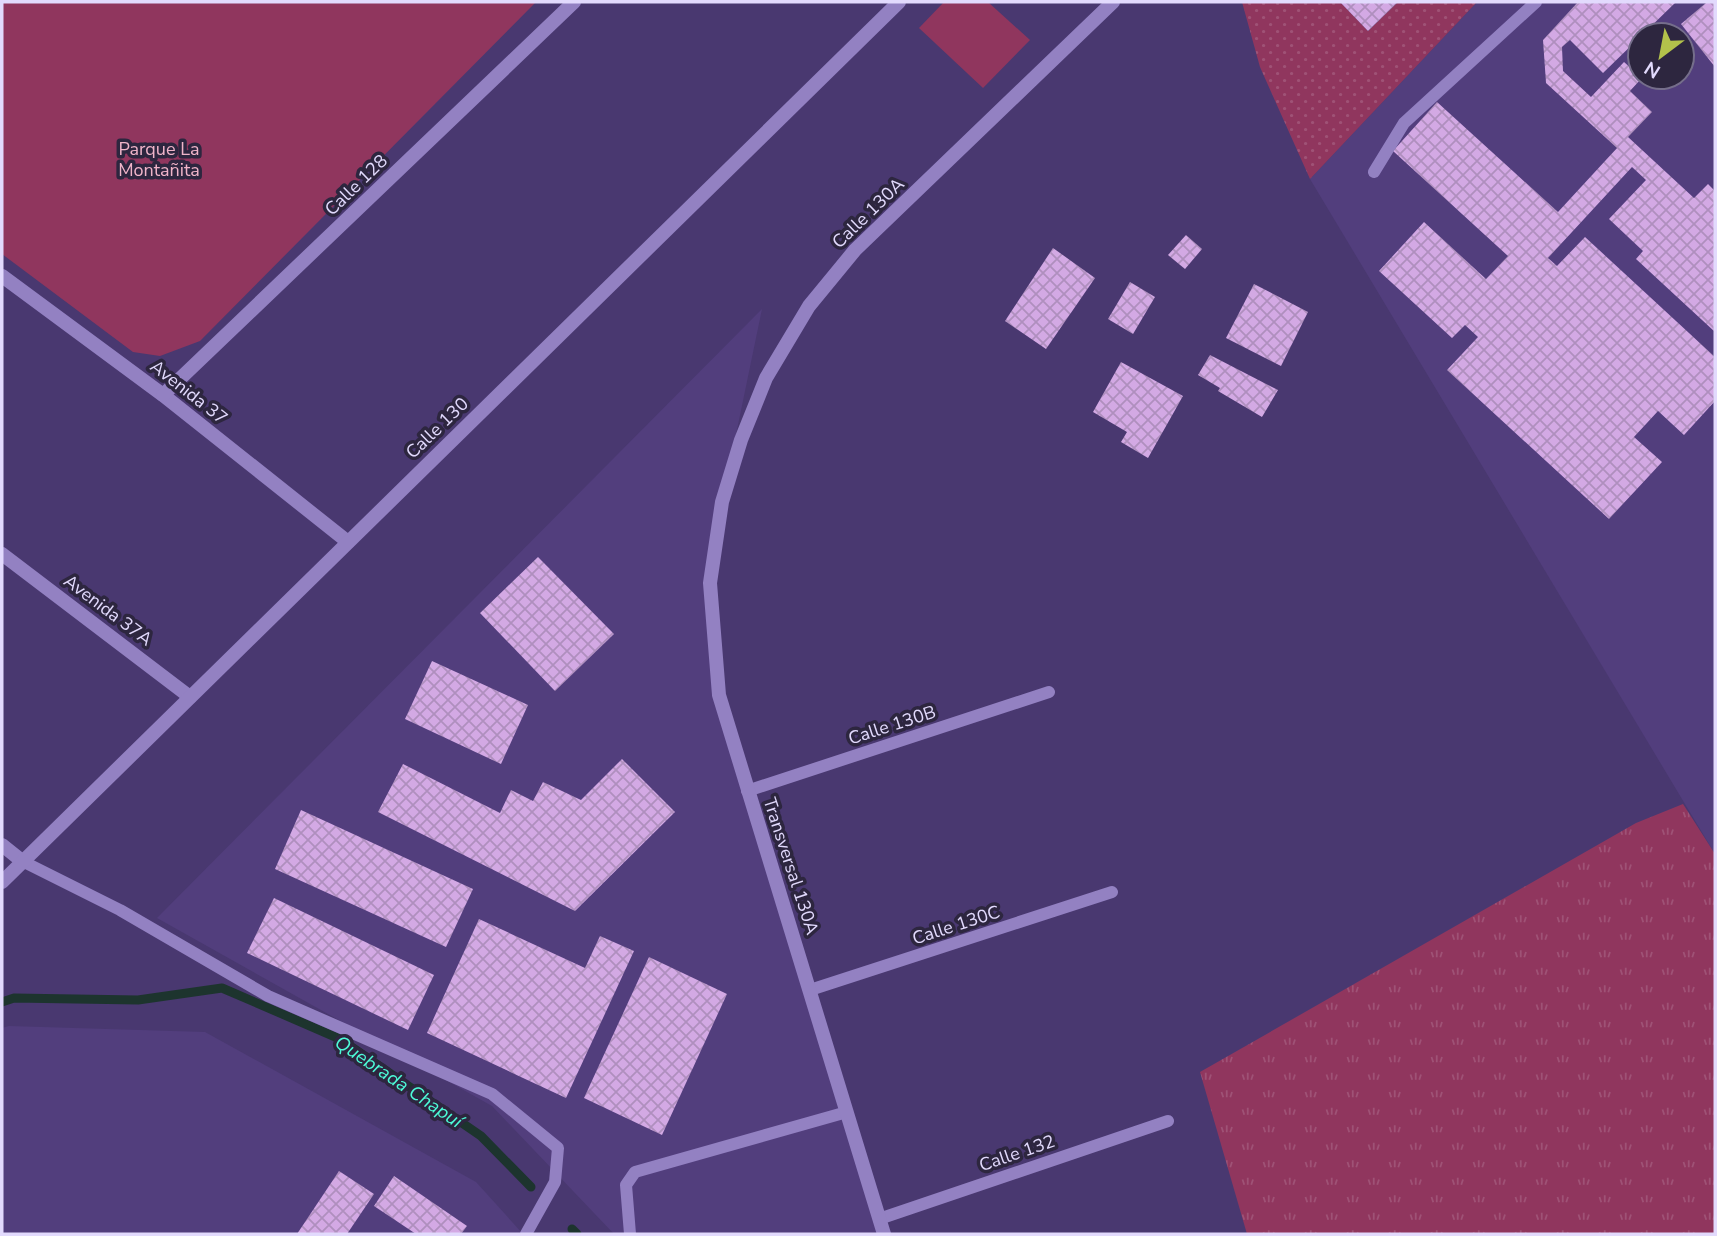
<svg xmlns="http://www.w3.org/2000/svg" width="1717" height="1236" font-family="'Nunito Sans',sans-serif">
<defs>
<pattern id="grass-tufts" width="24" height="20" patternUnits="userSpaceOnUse" patternTransform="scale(1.75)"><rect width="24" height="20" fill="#90365e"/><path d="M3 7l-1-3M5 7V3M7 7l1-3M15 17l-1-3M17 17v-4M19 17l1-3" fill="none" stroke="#9f5276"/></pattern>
<pattern id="garden-dots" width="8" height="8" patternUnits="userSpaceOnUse" patternTransform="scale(1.75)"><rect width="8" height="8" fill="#90365e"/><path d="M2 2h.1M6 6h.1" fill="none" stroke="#9f5276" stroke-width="1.8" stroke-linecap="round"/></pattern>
<pattern id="building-cross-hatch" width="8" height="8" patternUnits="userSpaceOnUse" patternTransform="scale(1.75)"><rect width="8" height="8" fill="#d3a9e4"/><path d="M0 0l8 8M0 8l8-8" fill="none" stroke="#af8fbe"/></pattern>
</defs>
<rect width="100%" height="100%" fill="#493870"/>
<g fill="#523e7d" fill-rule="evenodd">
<path d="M1477 2H1715V854L1310 179ZM1640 35H1682V77H1640Z"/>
<path d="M762 309 722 502 710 583 719 695 883 1234H614L492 1106 157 918Z"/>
<path d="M9 1026 205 1032 476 1182 523 1234H2V1028Z"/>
</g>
<path fill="url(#grass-tufts)" d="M1683 804 1715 854V1234H1247L1200 1072 1636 823Z"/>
<g fill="#90365e">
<path d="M2 2H536L200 341 160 356 133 352 2 254Z"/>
<path d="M944 2H988L1030 40 983 88 919 28Z"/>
</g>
<path fill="url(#garden-dots)" d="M1242 2H1340L1368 31 1398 2H1477L1310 179 1260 67Z"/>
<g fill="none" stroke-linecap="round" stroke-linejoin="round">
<g stroke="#1d342e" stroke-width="9">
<path d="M2 1002 14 998 138 1000 222 988 340 1039 481 1136 531 1187"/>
<path d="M572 1229 577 1234"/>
</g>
</g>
<g fill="url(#building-cross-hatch)">
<path d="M1340 2H1398L1368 31Z"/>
<path d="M1578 2H1676L1603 73 1570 40 1562 47 1563 71 1591 97 1624 62 1642 78 1630 91 1652 112 1628 137 1694 198 1708 184 1715 191V332L1636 259 1643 251 1609 219 1646 180 1632 167 1548 258 1557 266 1585 237 1715 357V401L1684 435 1658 411 1634 437 1662 462 1609 519 1447 370 1478 337 1465 325 1452 338 1379 271 1424 222 1486 279 1508 256 1393 151 1437 102 1558 212 1617 148 1546 83 1543 40Z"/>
<path d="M1707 2H1715V67L1681 24Z"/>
<path d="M1186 235 1202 249 1185 269 1168 255Z"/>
<path d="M1053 248 1095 278 1046 349 1005 321Z"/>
<path d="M1130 282 1155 297 1133 334 1108 319Z"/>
<path d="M1254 284 1308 312 1281 366 1226 338Z"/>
<path d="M1210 355 1278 390 1262 417 1218 391 1220 388 1198 375Z"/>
<path d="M1121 362 1183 396 1148 458 1121 442 1127 432 1093 412Z"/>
<path d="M538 557 614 634 555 691 480 613Z"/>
<path d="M432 661 528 705 501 764 405 719Z"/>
<path d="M622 759 675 812 575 911 378 812 403 764 500 813 511 790 533 801 543 782 581 800Z"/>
<path d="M301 810 473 889 446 947 275 869Z"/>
<path d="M274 898 434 975 408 1030 247 953Z"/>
<path d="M479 919 585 968 600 936 634 951 566 1098 427 1033Z"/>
<path d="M649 957 727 994 662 1135 584 1098Z"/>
<path d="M339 1171 374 1194 347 1234H297Z"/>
<path d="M394 1176 467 1226 461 1234H416L374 1206Z"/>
</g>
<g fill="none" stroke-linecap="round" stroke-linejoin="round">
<g stroke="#9381c2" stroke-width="12">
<path d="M1374 172 1404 123 1536 2"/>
<path d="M747 791 1049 692"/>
<path d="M22 861 120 910 268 996 492 1094 558 1148 555 1182 526 1234"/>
<path d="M810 990 1112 892"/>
<path d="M879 1219 1168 1121"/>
<path d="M630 1234 626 1185 635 1172 847 1112"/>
</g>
<g stroke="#9381c2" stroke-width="14">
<path d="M2 276 163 395 348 542"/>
<path d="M163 395 574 2"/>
<path d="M2 554 190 697"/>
<path d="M2 845 22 861"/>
<path d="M2 882 899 2"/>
<path d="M884 1234 719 695 710 583 722 502 741 440 766 378 809 306 855 250 1113 2"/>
</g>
</g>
<g text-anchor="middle" stroke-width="7" stroke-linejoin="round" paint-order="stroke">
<g font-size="18" fill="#f0b4c9" stroke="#2d263f">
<text x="159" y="155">Parque La<tspan x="159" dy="21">Montañita</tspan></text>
</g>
<g font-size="18" fill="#e2dafd" stroke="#2d263f">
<text transform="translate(356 185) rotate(-44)" y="6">Calle 128</text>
<text transform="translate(868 213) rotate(-44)" y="6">Calle 130A</text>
<text transform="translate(189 392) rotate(38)" y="6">Avenida 37</text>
<text transform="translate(437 428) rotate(-44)" y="6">Calle 130</text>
<text transform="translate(108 610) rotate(37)" y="6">Avenida 37A</text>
<text transform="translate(892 725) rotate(-18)" y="6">Calle 130B</text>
<text transform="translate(791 866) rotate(72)" y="6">Transversal 130A</text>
<text transform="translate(956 925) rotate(-18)" y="6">Calle 130C</text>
<text transform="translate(1017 1153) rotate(-19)" y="6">Calle 132</text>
</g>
<g font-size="19" font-style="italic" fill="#4dfbd7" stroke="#2d263f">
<text transform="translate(399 1081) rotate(34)" y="7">Quebrada Chapuí</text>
</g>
</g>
<rect width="1717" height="1236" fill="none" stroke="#e2dafd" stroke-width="7"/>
<g transform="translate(1661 56) rotate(212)"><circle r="33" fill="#2d263f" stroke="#756e8b" stroke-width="2"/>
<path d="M0-5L12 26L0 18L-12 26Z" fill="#b3c24b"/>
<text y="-10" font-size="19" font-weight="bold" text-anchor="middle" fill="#e2dafd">N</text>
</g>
</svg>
